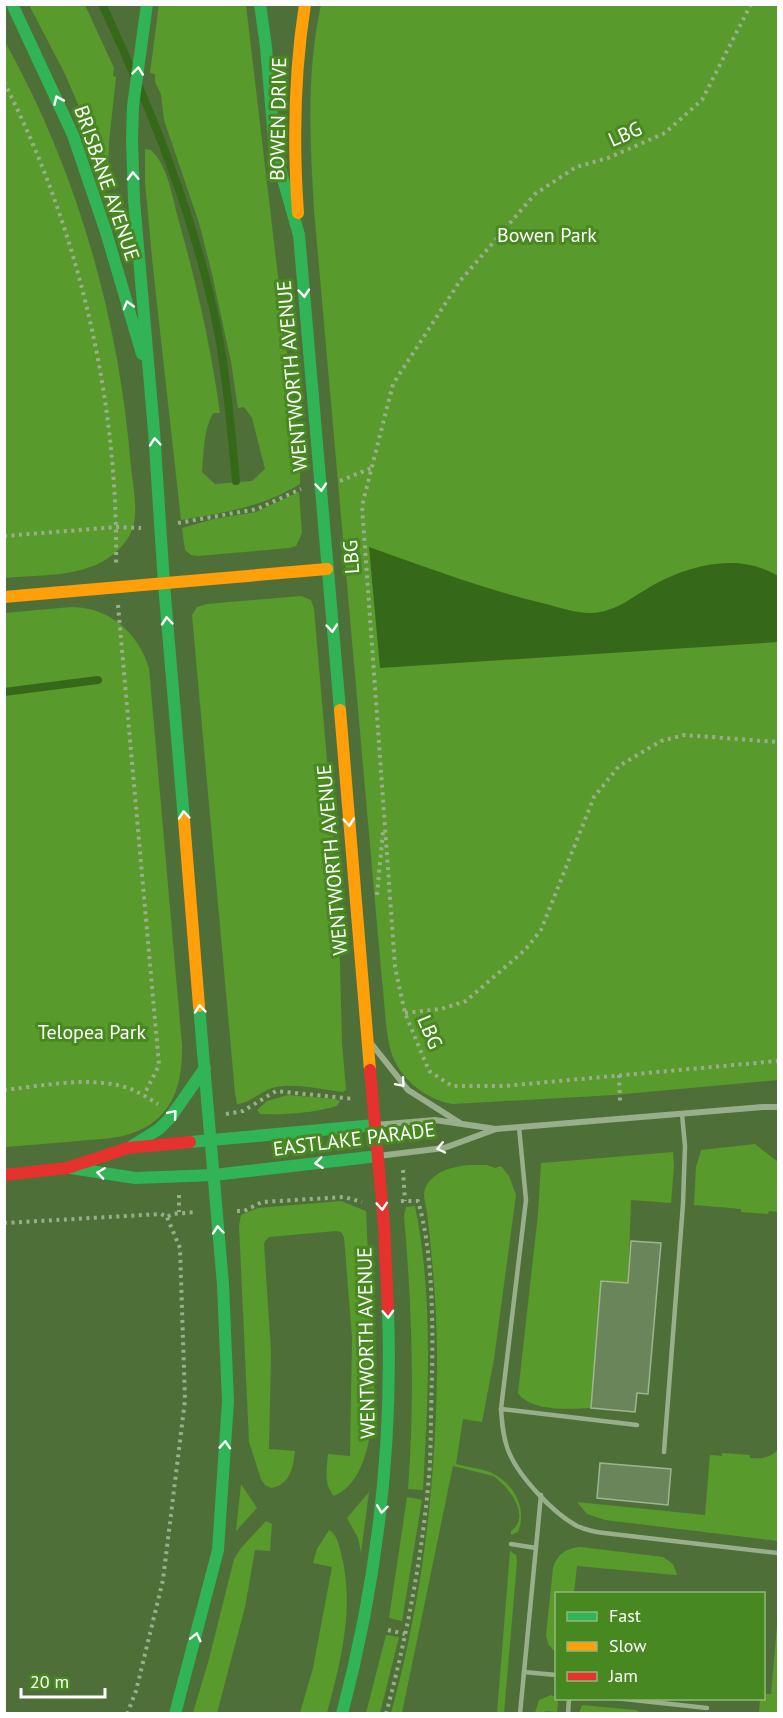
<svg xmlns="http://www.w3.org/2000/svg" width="783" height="1718" font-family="'PT Sans',sans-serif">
<rect width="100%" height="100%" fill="#4e7038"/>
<g fill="#589a2b">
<path d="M159 4 246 5 300 463V484C261 508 225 512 181 520L153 268 145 182V149L151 150C168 166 172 196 178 218 196 282 211 346 220 413H213C203 431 204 452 202 472L215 484 252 481 265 469 252 418 244 407 238 408 231 362 212 274 199 223 164 120 161 94 155 82V74L150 73Z"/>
<path d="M29 5H85L114 68 113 76 116 77 109 142 108 171 106 169 65 74Z"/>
<path d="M321 5H778V1080L614 1095 453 1104C426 1100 400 1079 391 1052 385 1030 385 1004 382 981L314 210C310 141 306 73 321 5Z"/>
<path d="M4 40C77 170 119 318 131 467 133 489 141 518 128 538 101 579 48 574 5 578Z"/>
<path d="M299 492 302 533 296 546 289 548 198 556 191 555 185 550 182 528 214 519 256 512Z"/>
<path d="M301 596 311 600 314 609 338 889 342 1042 346 1090 343 1092C322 1090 297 1083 276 1087 261 1090 253 1102 237 1104L235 1093 192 615 197 607 207 604Z"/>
<path d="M71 607C109 607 138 632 149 668L182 1045C183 1086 172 1120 130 1134 114 1139 96 1139 79 1141 54 1143 29 1145 5 1147V613Z"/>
<path d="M288 1095 335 1099 340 1101 337 1106C313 1113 285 1115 260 1114L257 1110 267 1101Z"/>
<path d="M755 1144 778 1162V1212L769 1211 768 1214 741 1212V1209L694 1205 696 1167 701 1150Z"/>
<path d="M673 1152 674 1166 671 1203 631 1200 628 1283 601 1281 591 1408C570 1409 531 1412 518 1393L538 1214 541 1163Z"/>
<path d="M471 1165H487L495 1168 501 1166 509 1176 516 1195 494 1359 482 1422 463 1419 456 1464C467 1467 479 1468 490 1472 513 1482 528 1508 518 1532L511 1535V1531C532 1516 508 1486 493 1476L453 1466 402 1713H391C423 1597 437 1478 437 1357 437 1311 433 1266 428 1221 428 1212 422 1197 425 1189 432 1171 454 1166 471 1165Z"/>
<path d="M341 1201 366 1211C367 1240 369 1269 371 1298 373 1344 388 1474 334 1496 323 1484 327 1468 328 1454L350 1456 352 1337 344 1237 341 1232 336 1231 269 1237 265 1241 264 1244 271 1351 269 1449 295 1451C293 1468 290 1485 271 1488L265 1485 261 1479 249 1442 239 1225 241 1215 258 1208Z"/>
<path d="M415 1206C434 1299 428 1397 423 1490L408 1489C415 1397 412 1307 404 1216L406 1207Z"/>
<path d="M778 1450V1541L605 1520 587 1514 577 1502 705 1515 710 1455 722 1456V1453L750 1455V1458C761 1459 770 1458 778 1450Z"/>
<path d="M241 1484 257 1508 236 1531Z"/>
<path d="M369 1492 361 1553 358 1538 347 1518Z"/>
<path d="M407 1497 422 1500 402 1621 389 1618Z"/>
<path d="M266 1521 272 1524 270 1551 255 1550 245 1607 217 1713H193L209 1659 234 1559 241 1548Z"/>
<path d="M329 1530C337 1534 339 1545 341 1553 355 1607 341 1661 327 1713H300L313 1668 332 1567 313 1563 317 1549Z"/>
<path d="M581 1547 663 1557 673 1564 677 1574 675 1575 577 1566 574 1593 556 1594V1653L548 1644 546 1635 553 1568C557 1554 566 1548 581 1547Z"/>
<path d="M510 1551 516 1555 517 1562 504 1713H497Z"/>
<path d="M778 1614V1713H759L760 1699 764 1698V1694H771Z"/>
<path d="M386 1635 399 1637 380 1713H366Z"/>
<path d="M551 1695 555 1697 558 1703 557 1712 545 1711 544 1713H535L539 1700Z"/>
<path d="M582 1705 636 1710 641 1713H579Z"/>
</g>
<path fill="#366819" d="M369 547C426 567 483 589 542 603 558 607 575 613 591 613 618 612 634 595 657 583 694 564 740 553 778 576V642L380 668Z"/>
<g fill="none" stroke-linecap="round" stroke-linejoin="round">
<g stroke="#366819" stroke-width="8">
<path d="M102 4C151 109 194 214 217 327 227 378 231 430 236 481"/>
<path d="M4 692 98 680"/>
</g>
</g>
<g fill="#6b855b" stroke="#9fb492" stroke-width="1.5">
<path d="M631 1241 661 1243 648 1394 637 1393 635 1412 591 1408 601 1281 628 1283Z"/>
<path d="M600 1463 671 1469 668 1505 597 1498Z"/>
</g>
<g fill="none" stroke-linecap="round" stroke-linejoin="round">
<g stroke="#99af8b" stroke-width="4" stroke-dasharray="3 4.5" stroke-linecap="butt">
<path d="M751 4 702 100 665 133 608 158 576 167 535 194 460 281 393 384 362 506 395 967 405 1013 429 1071 452 1086H504L778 1061"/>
<path d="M4 82C79 230 119 401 116 567"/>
<path d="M340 481 371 468"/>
<path d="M178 523 257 509 301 489"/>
<path d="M4 536 117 527 141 528"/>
<path d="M118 605 159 1065 144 1095"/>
<path d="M377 895 383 831"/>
<path d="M405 1013 441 1009 466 1001 525 950 541 930 594 797 619 766 661 741 684 735 778 742"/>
<path d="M619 1075 620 1101"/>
<path d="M4 1090C43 1086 87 1076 125 1087 137 1091 147 1097 158 1104"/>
<path d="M226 1114 243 1111 276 1091 354 1099"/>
<path d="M403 1170 405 1201"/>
<path d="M179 1195V1212"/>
<path d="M237 1211H244L262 1202 344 1197 362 1202"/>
<path d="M4 1223 161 1214 167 1217 172 1214 197 1212"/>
<path d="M388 1630 405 1634"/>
<path d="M127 1714 136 1691 163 1580 185 1400 180 1248 167 1217"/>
<path d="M386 1714C408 1632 424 1547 430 1463 431 1434 431 1405 432 1377 433 1323 433 1252 418 1201H399"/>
</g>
<g stroke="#99af8b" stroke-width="4.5">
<path d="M519 1127 526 1200 501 1409C502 1423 503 1437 508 1450 518 1476 553 1513 577 1526 586 1530 594 1532 604 1533L778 1553"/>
<path d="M501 1409 637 1425"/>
<path d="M664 1452 683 1204 685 1146 682 1114"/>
<path d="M511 1544 536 1548"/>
<path d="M524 1672 556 1675"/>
<path d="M615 1698 707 1708"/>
<path d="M520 1714 541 1495"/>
<path d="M568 1714 569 1698"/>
</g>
<g stroke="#99af8b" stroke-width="6">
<path d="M370 1042 408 1090 460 1123"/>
<path d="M375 1125 435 1120 496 1129"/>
<path d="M378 1156 444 1148 496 1129 763 1107H778"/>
</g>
<g stroke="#30b455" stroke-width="12">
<path d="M12 4 73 135 106 232 142 354"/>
<path d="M147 4 133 106 132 140 134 200 154 431 164 584 184 820"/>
<path d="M260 4 266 47 275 151 299 235 340 710"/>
<path d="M190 1142 375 1125"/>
<path d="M132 1146 159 1129 170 1118 205 1068"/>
<path d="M71 1168 135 1178 214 1175 378 1156"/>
<path d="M175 1714 218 1550 228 1401 223 1285 199 1006"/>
<path d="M342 1714C377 1582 393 1447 388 1310"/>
</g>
<g stroke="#ff9f0a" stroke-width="12">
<path d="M298 213C293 143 294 74 305 4"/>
<path d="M4 597 327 569"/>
<path d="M340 710 370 1070"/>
<path d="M184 820 199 1006"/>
</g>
<g stroke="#e5322d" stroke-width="12">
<path d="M370 1070 384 1225 388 1310"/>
<path d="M4 1175 67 1168 128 1148 190 1142"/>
</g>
</g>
<defs><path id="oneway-chevron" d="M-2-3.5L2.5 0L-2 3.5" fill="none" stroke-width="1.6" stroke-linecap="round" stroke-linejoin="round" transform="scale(1.5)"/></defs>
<g stroke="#fff">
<use href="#oneway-chevron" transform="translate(138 71) rotate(-84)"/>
<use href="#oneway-chevron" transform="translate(58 100) rotate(-114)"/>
<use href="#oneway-chevron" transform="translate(133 176) rotate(-92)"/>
<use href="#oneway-chevron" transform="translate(304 293) rotate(85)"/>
<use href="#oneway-chevron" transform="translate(128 305) rotate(-106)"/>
<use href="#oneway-chevron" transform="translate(155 442) rotate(-95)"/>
<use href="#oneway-chevron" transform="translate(321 487) rotate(85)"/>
<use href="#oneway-chevron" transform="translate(167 621) rotate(-95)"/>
<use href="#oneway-chevron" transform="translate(332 628) rotate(85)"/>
<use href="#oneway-chevron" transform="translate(184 815) rotate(-95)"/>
<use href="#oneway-chevron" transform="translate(349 822) rotate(85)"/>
<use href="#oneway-chevron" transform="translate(200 1009) rotate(-95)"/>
<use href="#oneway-chevron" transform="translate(401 1083) rotate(49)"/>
<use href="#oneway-chevron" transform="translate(173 1114) rotate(-50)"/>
<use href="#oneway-chevron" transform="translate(441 1148) rotate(168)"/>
<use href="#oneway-chevron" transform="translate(319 1163) rotate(173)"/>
<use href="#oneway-chevron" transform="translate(101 1173) rotate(-172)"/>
<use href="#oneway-chevron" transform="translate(382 1206) rotate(86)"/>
<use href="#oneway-chevron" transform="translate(218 1230) rotate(-95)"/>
<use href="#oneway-chevron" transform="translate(388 1314) rotate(87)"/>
<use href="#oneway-chevron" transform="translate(225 1445) rotate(-86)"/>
<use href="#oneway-chevron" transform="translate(382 1509) rotate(97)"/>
<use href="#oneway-chevron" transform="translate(196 1637) rotate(-76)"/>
</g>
<g text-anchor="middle" stroke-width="6" stroke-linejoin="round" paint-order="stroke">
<g font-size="20" fill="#fff" stroke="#488820">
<text transform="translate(278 119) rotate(-89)" y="7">BOWEN DRIVE</text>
<text transform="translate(625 134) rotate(-24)" y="7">LBG</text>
<text transform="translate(107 183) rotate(71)" y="7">BRISBANE AVENUE</text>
<text transform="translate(292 376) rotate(-95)" y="7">WENTWORTH AVENUE</text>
<text transform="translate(351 557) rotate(-94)" y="7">LBG</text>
<text transform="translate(332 860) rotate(-95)" y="7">WENTWORTH AVENUE</text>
<text transform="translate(430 1032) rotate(67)" y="7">LBG</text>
<text transform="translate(354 1139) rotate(-7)" y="7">EASTLAKE PARADE</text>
<text transform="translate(366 1343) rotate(-91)" y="7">WENTWORTH AVENUE</text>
</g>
<g font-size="20" fill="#fff" stroke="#488820">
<text x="547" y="242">Bowen Park</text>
<text x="92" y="1039">Telopea Park</text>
</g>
</g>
<rect width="783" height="1718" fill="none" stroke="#ffffff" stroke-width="12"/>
<rect x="555" y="1592" width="210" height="108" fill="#488820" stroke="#91b879" stroke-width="1.5"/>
<rect x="567" y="1612" width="30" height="9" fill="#30b455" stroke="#91b879" stroke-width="1.5"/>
<text x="609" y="1622" font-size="18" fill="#ffffff">Fast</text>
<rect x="567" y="1642" width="30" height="9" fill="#ff9f0a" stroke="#91b879" stroke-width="1.5"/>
<text x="609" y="1652" font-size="18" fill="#ffffff">Slow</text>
<rect x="567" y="1672" width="30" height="9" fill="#e5322d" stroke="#91b879" stroke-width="1.5"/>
<text x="609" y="1682" font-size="18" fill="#ffffff">Jam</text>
<path d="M21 1688v9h84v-9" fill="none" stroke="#ffffff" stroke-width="3"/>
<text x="30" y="1688" font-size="18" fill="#ffffff" stroke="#488820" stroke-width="4.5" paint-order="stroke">20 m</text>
</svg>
